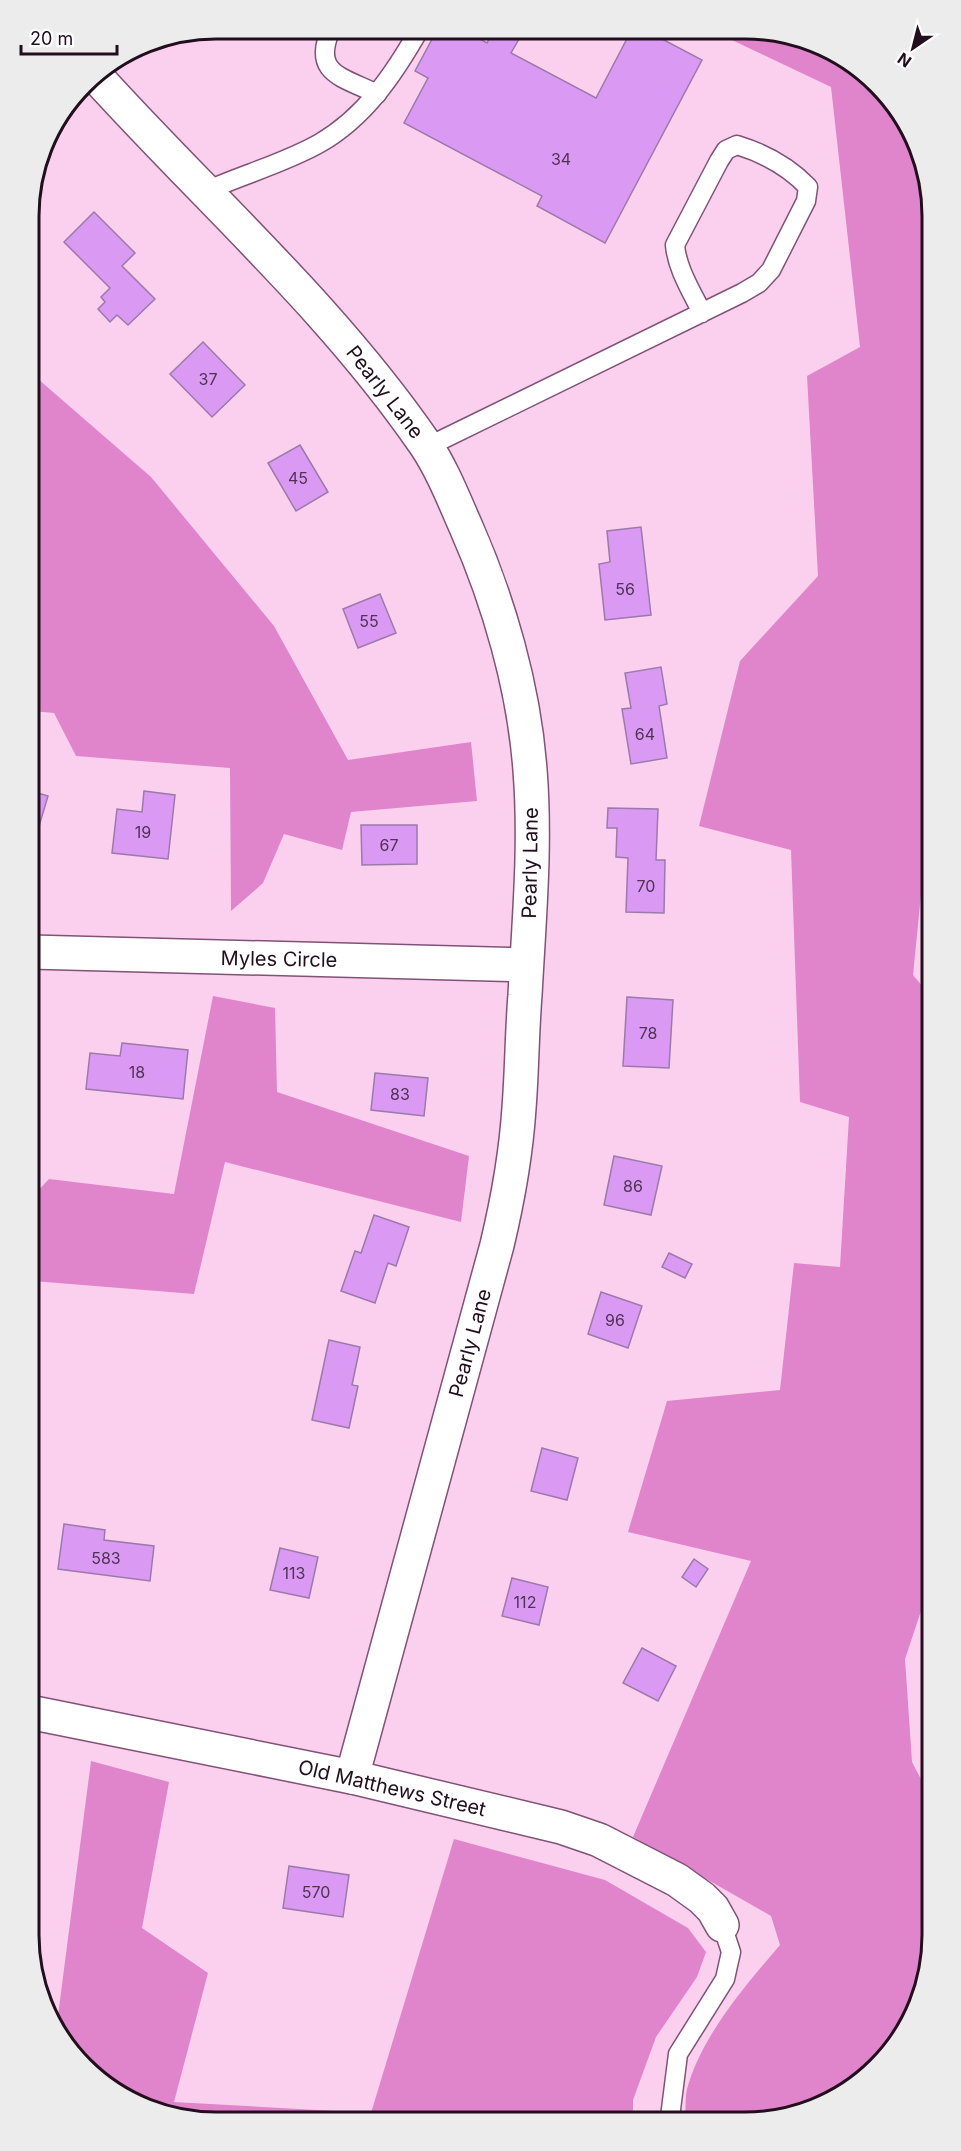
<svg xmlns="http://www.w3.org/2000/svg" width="961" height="2151" font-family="Inter,sans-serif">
<rect width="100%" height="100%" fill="#fbd0ef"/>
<g fill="#e085cb">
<path d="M715 32H782L869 75 901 112 926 167 928 824 913 975 929 994 931 1575 929 1587 905 1659 912 1762 932 1800V1948L918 2007 894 2050 850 2091 794 2116 685 2117C686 2108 685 2097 687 2089 702 2035 745 1986 780 1945L771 1916 633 1837 751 1561 628 1532 667 1401 780 1390 794 1263 840 1267 849 1117 800 1102 791 850 699 826 740 661 818 576 807 376 860 347 831 87Z"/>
<path d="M30 372 151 477 274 626 348 760 471 742 477 801 351 812 342 850 284 834 263 883 231 911 230 768 76 756 54 713 31 711Z"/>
<path d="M213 996 275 1008 277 1092 469 1156 461 1222 225 1162 194 1294 33 1281 32 1197 49 1179 174 1194Z"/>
<path d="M91 1761 169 1782 142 1928 208 1973 174 2102 371 2113 454 1839 605 1880 688 1928 706 1952 697 1977 656 2037 633 2100V2117L179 2119 92 2076 60 2039 56 2031Z"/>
</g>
<g fill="#da9af4" stroke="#9b7aa9" stroke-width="1.5">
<path d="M437 30H463L487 43 494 30H503L519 39 511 53 596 98 631 31H647L702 60 605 243 537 206 542 196 404 123 428 78 415 71Z"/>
<path d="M94 212 135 253 122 266 155 299 128 325 117 315 110 322 98 309 105 302 101 297 110 288 64 242Z"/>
<path d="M203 342 245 385 212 417 170 374Z"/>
<path d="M300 445 328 492 296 511 268 463Z"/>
<path d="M641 527 651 615 605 620 599 564 610 562 607 531Z"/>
<path d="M380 594 396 633 358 648 343 609Z"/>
<path d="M661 667 667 704 659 706 667 758 631 764 622 709 631 708 625 673Z"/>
<path d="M31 791 48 796 37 833 31 832Z"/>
<path d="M144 791 175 795 168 859 112 853 117 809 142 812Z"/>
<path d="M608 808 658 809 656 860H665L664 913 626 912 628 858 616 857 617 828H607Z"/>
<path d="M361 825H417V864L362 865Z"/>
<path d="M627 997 673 1000 669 1068 623 1066Z"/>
<path d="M122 1043 188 1050 183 1099 86 1089 90 1053 120 1056Z"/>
<path d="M375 1073 428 1078 424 1116 371 1110Z"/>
<path d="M614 1156 662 1166 651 1215 604 1205Z"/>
<path d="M374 1215 409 1227 396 1266 388 1263 375 1303 341 1291 355 1251 361 1253Z"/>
<path d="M669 1253 692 1264 685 1278 662 1267Z"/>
<path d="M601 1292 642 1306 628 1348 588 1334Z"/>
<path d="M329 1340 360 1347 352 1385 358 1386 349 1428 312 1420Z"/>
<path d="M542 1448 578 1458 567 1500 531 1491Z"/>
<path d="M64 1524 105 1530 104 1540 154 1546 150 1581 58 1569Z"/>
<path d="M280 1548 318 1557 309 1598 270 1590Z"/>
<path d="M694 1559 708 1569 696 1587 682 1577Z"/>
<path d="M512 1578 548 1587 539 1625 502 1616Z"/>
<path d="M642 1648 676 1666 658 1701 623 1683Z"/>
<path d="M289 1866 349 1875 343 1917 283 1908Z"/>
</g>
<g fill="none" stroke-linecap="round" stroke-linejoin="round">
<g stroke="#805275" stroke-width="21">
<g id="service">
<path d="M331 29C311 74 343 77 377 94"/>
<path d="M206 191C244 174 285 163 320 143 365 117 394 74 419 30"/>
<path d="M427 447 742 293 759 283 771 270 806 201 808 187C789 167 763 153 737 145L726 150 719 161 675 245C677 269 692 292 702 313"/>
<path d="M670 2117 678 2054 725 1979 731 1952 722 1925"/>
</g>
</g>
<g stroke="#805275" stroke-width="36">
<g id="minor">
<path d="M94 74C205 197 331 307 425 444 442 469 454 500 466 527 499 602 524 688 530 770 536 845 529 920 525 995 522 1032 522 1070 519 1108 516 1154 508 1199 497 1245L352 1777"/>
<path d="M31 952 526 965"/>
<path d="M34 1713 352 1777 561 1827 599 1840 677 1880 702 1898 713 1909 722 1925"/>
</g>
</g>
<use href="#service" stroke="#fff" stroke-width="18"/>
<use href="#minor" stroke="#fff" stroke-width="33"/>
</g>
<g text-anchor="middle" stroke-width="4.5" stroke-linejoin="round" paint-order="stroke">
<g font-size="16" fill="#503253">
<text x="561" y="165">34</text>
<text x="208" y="385">37</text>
<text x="298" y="484">45</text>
<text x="625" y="595">56</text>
<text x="369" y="627">55</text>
<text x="645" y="740">64</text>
<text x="143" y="838">19</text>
<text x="389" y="851">67</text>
<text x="646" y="892">70</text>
<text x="648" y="1039">78</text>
<text x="137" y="1078">18</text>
<text x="400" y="1100">83</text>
<text x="633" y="1192">86</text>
<text x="615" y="1326">96</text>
<text x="106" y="1564">583</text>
<text x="294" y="1579">113</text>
<text x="525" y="1608">112</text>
<text x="316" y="1898">570</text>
</g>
<g font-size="20" fill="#220f1d" stroke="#fff">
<text transform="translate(385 392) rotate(52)" y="7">Pearly Lane</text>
<text transform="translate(530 863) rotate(-89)" y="7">Pearly Lane</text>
<text transform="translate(279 959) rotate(1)" y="7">Myles Circle</text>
<text transform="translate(470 1343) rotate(-75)" y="7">Pearly Lane</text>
<text transform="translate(392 1788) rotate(13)" y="7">Old Matthews Street</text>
</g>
</g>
<path d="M0 0H961V2151H0ZM216 39H745A177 177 0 0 1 922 216V1935A177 177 0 0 1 745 2112H216A177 177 0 0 1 39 1935V216A177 177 0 0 1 216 39Z" fill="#edeced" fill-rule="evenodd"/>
<path fill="none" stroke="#220f1d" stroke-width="3" d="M216 39H745A177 177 0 0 1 922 216V1935A177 177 0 0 1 745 2112H216A177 177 0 0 1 39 1935V216A177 177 0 0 1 216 39Z"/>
<g transform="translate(913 48) rotate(215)" stroke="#ffffff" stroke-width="4.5" paint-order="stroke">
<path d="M0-4.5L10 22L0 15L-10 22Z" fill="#220f1d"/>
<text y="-9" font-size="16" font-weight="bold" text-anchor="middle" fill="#220f1d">N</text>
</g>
<path d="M21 45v9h96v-9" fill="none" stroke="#220f1d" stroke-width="3"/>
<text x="30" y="45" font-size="18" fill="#220f1d" stroke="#ffffff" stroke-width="4.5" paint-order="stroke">20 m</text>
</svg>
